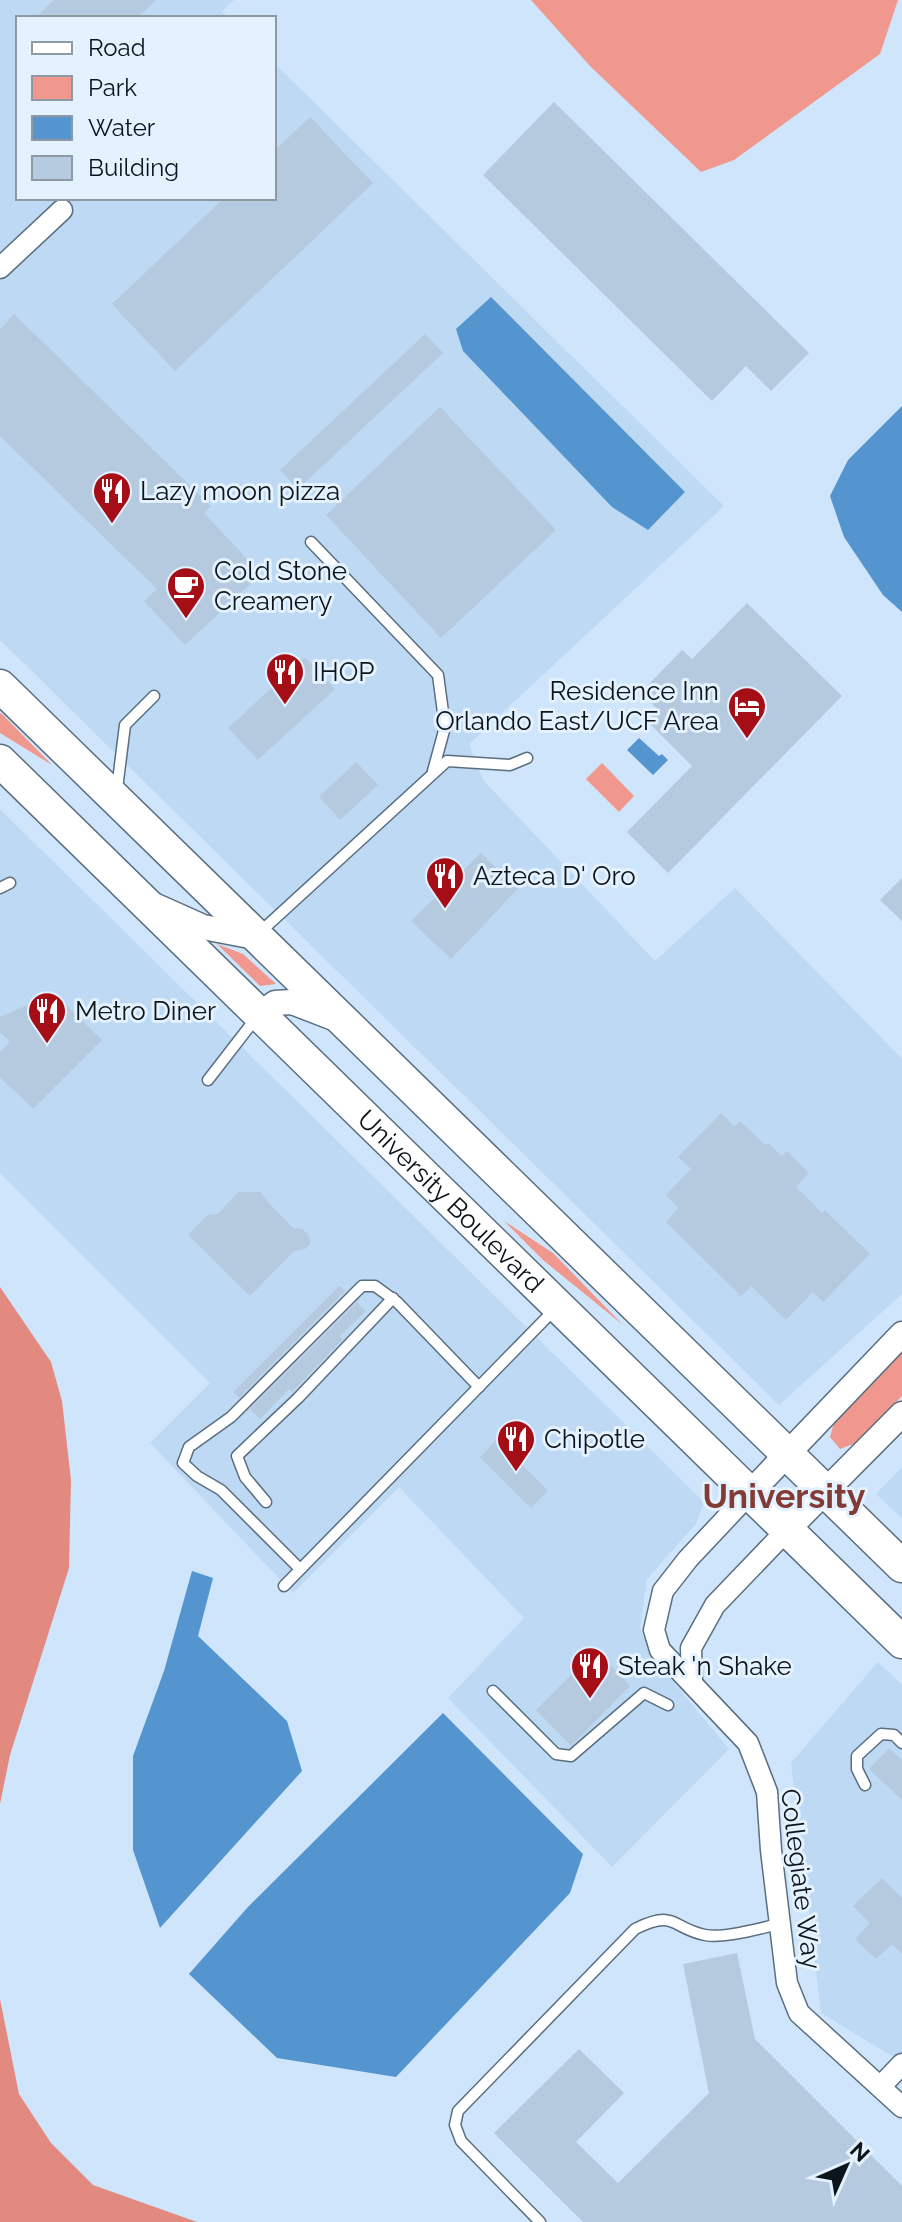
<svg xmlns="http://www.w3.org/2000/svg" width="902" height="2222" font-family="Raleway,sans-serif">
<rect width="100%" height="100%" fill="#cfe5fb"/>
<g fill="#bdd9f4">
<path d="M0 0H234L222 11 228 18H18V198H274V63L724 506 469 744 483 780 655 961 735 888 902 1059V1294L779 1405 0 640Z"/>
<path d="M0 809 704 1502 696 1524 647 1579 640 1628 650 1654 729 1749 612 1867 448 1698 524 1618 399 1487 293 1593 150 1443 210 1383 0 1173Z"/>
<path d="M902 1467V1518L876 1494Z"/>
<path d="M878 1662 902 1685V2062L821 2013 791 1763Z"/>
</g>
<g fill="#f1988e">
<path d="M531 0H898L880 54 734 160 701 172 590 66Z"/>
<path d="M0 713 2 714 52 765 0 733Z"/>
<path d="M602 763 634 796 619 812 586 779Z"/>
<path d="M217 944 243 954 276 984 260 986Z"/>
<path d="M504 1221 553 1253 623 1325 543 1260Z"/>
<path d="M902 1353V1396L856 1443 840 1449 830 1437 834 1423Z"/>
</g>
<g fill="#e28a80">
<path d="M0 1287 51 1362 62 1401 71 1480 69 1568 10 1755 0 1804Z"/>
<path d="M0 1999 19 2094 51 2143 93 2185 197 2222H0Z"/>
</g>
<g fill="#5595cf">
<path d="M491 297 685 492 648 530 612 507 463 351 456 329Z"/>
<path d="M902 406V612L883 595 844 537 830 496 848 460Z"/>
<path d="M639 738 659 756 662 754 668 760 653 775 627 750Z"/>
<path d="M192 1571 213 1578 198 1636 287 1721 302 1771 160 1928 133 1850V1756L164 1671Z"/>
<path d="M443 1713 583 1854 570 1893 396 2077 277 2058 189 1974 247 1908Z"/>
</g>
<g fill="#b5cadf">
<path d="M54 0H156L137 18H35Z"/>
<path d="M554 102 809 353 771 391 746 366 712 401 483 175Z"/>
<path d="M310 117 373 183 175 371 112 304 224 198H274V151Z"/>
<path d="M14 314 211 506 204 513 261 574 185 645 144 601 157 589 0 436V329Z"/>
<path d="M425 334 443 353 298 489 280 470Z"/>
<path d="M440 407 556 530 441 638 326 515Z"/>
<path d="M747 603 842 696 668 873 627 832 692 766 647 721 658 710 641 692 682 650 692 659Z"/>
<path d="M305 657 335 689 258 760 228 728Z"/>
<path d="M356 762 378 785 340 820 319 797Z"/>
<path d="M481 853 518 889 451 959 411 921Z"/>
<path d="M902 878V921L880 900Z"/>
<path d="M56 995 102 1040 33 1109 0 1077V1052L10 1042 0 1032V1017L32 1003 40 1011Z"/>
<path d="M721 1113 734 1126 740 1121 765 1145 768 1143 782 1156 787 1151 809 1173 796 1187 822 1213 825 1210 870 1254 823 1302 813 1292 786 1320 751 1286 741 1296 666 1222 679 1208 666 1195 691 1169 678 1157Z"/>
<path d="M239 1192H261L266 1200 293 1228 302 1229 308 1234 311 1243 305 1249 294 1251 250 1296 188 1235 208 1215 218 1214Z"/>
<path d="M339 1286 345 1291 239 1398 233 1392Z"/>
<path d="M357 1302 366 1311 340 1336 343 1339 292 1392 289 1389 260 1419 250 1409Z"/>
<path d="M497 1439 548 1491 531 1508 480 1457Z"/>
<path d="M596 1650 630 1686 571 1746 536 1710Z"/>
<path d="M889 1748 902 1760V1800L869 1769Z"/>
<path d="M882 1878 902 1898V1954L892 1944 876 1959 855 1939 870 1923 853 1906Z"/>
<path d="M737 1953 755 2039 902 2186V2222H583L494 2133 579 2049 624 2093 576 2142 618 2183 709 2093 683 1964Z"/>
</g>
<g fill="none" stroke-linecap="round" stroke-linejoin="round">
<g stroke="#5a6e80" stroke-width="13">
<g id="service">
<path d="M311 542 438 675 445 727 433 771"/>
<path d="M117 789 125 725 154 696"/>
<path d="M0 888 10 883"/>
<path d="M258 934 447 761 510 765 527 758"/>
<path d="M208 1080 256 1018"/>
<path d="M266 1502 245 1477 237 1456 298 1398 393 1298"/>
<path d="M300 1569 221 1490 197 1476 183 1463 189 1447 231 1417 362 1286H375L397 1302 479 1387"/>
<path d="M284 1586 556 1308"/>
<path d="M493 1691 556 1754 571 1756 644 1693 668 1705"/>
<path d="M865 1785 857 1769V1756L881 1734 894 1735 902 1743"/>
<path d="M540 2222 461 2141 455 2125 458 2111 635 1929C676 1909 671 1928 705 1935 724 1939 760 1928 780 1924"/>
</g>
</g>
<g stroke="#5a6e80" stroke-width="23">
<g id="minor">
<path d="M0 268 62 210"/>
<path d="M749 1494 688 1559 663 1591 654 1630 660 1650 748 1743 762 1779 767 1792 771 1850 787 1983 799 2013 902 2107"/>
<path d="M692 1683 691 1648 715 1605 787 1530"/>
<path d="M881 2086 902 2064"/>
</g>
</g>
<g stroke="#5a6e80" stroke-width="27">
<g id="tertiary">
<path d="M156 906 203 927 255 937"/>
<path d="M259 1015 275 1003 292 1002 336 1019"/>
<path d="M749 1494 902 1334"/>
<path d="M787 1530 902 1414"/>
</g>
</g>
<g stroke="#5a6e80" stroke-width="35">
<g id="primary">
<path d="M0 686 902 1566"/>
<path id="s1" d="M0 761 902 1642"/>
</g>
</g>
<use href="#service" stroke="#fff" stroke-width="10"/>
<use href="#minor" stroke="#fff" stroke-width="20"/>
<use href="#tertiary" stroke="#fff" stroke-width="24"/>
<use href="#primary" stroke="#fff" stroke-width="32"/>
</g>
<defs>
<g id="restaurant-pin" transform="scale(2)"><path d="M0 17L-7.5 6A9.5 9.5 0 1 1 7.5 6Z" fill="#a50e16" stroke="#e4f1fe"/><path d="M-5-6h1v4h1v-4h1v4h1v-4h1v5L-1.5 .5V6h-2V.5L-5-1ZM5-6V6H3V1.5H1.5Q1.5-4 5-6Z" fill="#fff"/></g>
<g id="cafe-pin" transform="scale(2)"><path d="M0 17L-7.5 6A9.5 9.5 0 1 1 7.5 6Z" fill="#a50e16" stroke="#e4f1fe"/><path d="M-5.5-4.5H6V0H3Q3 3.5 0 3.5H-2.5Q-5.5 3.5-5.5 0ZM3-3.2v2h1.7v-2ZM-6 4.5H4V6H-6Z" fill="#fff"/></g>
<g id="hotel-pin" transform="scale(2)"><path d="M0 17L-7.5 6A9.5 9.5 0 1 1 7.5 6Z" fill="#a50e16" stroke="#e4f1fe"/><path d="M-6-4.5h1.5V1H6V5H4.5V3h-9V5H-6ZM-4 0a1.8 1.8 0 1 1 3.6 0ZM.5 0V-2.5h3Q6-2.5 6 0Z" fill="#fff"/></g>
</defs>
<g fill-rule="evenodd">
<use href="#restaurant-pin" x="112" y="491"/>
<use href="#cafe-pin" x="186" y="586"/>
<use href="#restaurant-pin" x="285" y="672"/>
<use href="#hotel-pin" x="747" y="706"/>
<use href="#restaurant-pin" x="445" y="876"/>
<use href="#restaurant-pin" x="47" y="1011"/>
<use href="#restaurant-pin" x="516" y="1439"/>
<use href="#restaurant-pin" x="590" y="1666"/>
</g>
<g text-anchor="middle" stroke-width="6" stroke-linejoin="round" paint-order="stroke">
<g font-size="26" fill="#0d151c" stroke="#e4f1fe" text-anchor="start">
<text x="140" y="500">Lazy moon pizza</text>
<text x="214" y="580">Cold Stone<tspan x="214" dy="30">Creamery</tspan></text>
<text x="313" y="681">IHOP</text>
<text x="719" y="700" text-anchor="end">Residence Inn<tspan x="719" dy="30">Orlando East/UCF Area</tspan></text>
<text x="473" y="885">Azteca D' Oro</text>
<text x="75" y="1020">Metro Diner</text>
<text x="544" y="1448">Chipotle</text>
<text x="618" y="1675">Steak 'n Shake</text>
</g>
<g font-size="26" fill="#0d151c" stroke="#e4f1fe">
<text dy="9" stroke="none"><textPath href="#s1" startOffset="630">University Boulevard</textPath></text>
<text transform="translate(801 1879) rotate(83)" y="9">Collegiate Way</text>
</g>
<g font-size="34" font-weight="bold" fill="#833b35" stroke="#e4f1fe">
<text x="784" y="1508">University</text>
</g>
</g>
<rect x="16" y="16" width="260" height="184" fill="#e4f1fe" stroke="#8e99a4" stroke-width="2"/>
<rect x="32" y="42" width="40" height="12" fill="#ffffff" stroke="#8e99a4" stroke-width="2"/>
<text x="88" y="56" font-size="24" fill="#0d151c">Road</text>
<rect x="32" y="76" width="40" height="24" fill="#f1988e" stroke="#8e99a4" stroke-width="2"/>
<text x="88" y="96" font-size="24" fill="#0d151c">Park</text>
<rect x="32" y="116" width="40" height="24" fill="#5595cf" stroke="#8e99a4" stroke-width="2"/>
<text x="88" y="136" font-size="24" fill="#0d151c">Water</text>
<rect x="32" y="156" width="40" height="24" fill="#b5cadf" stroke="#8e99a4" stroke-width="2"/>
<text x="88" y="176" font-size="24" fill="#0d151c">Building</text>
<g transform="translate(846 2166) rotate(45)" stroke="#e4f1fe" stroke-width="6" paint-order="stroke">
<path d="M0-6L14 30L0 20L-14 30Z" fill="#0d151c"/>
<text y="-12" font-size="22" font-weight="bold" text-anchor="middle" fill="#0d151c">N</text>
</g>
</svg>
